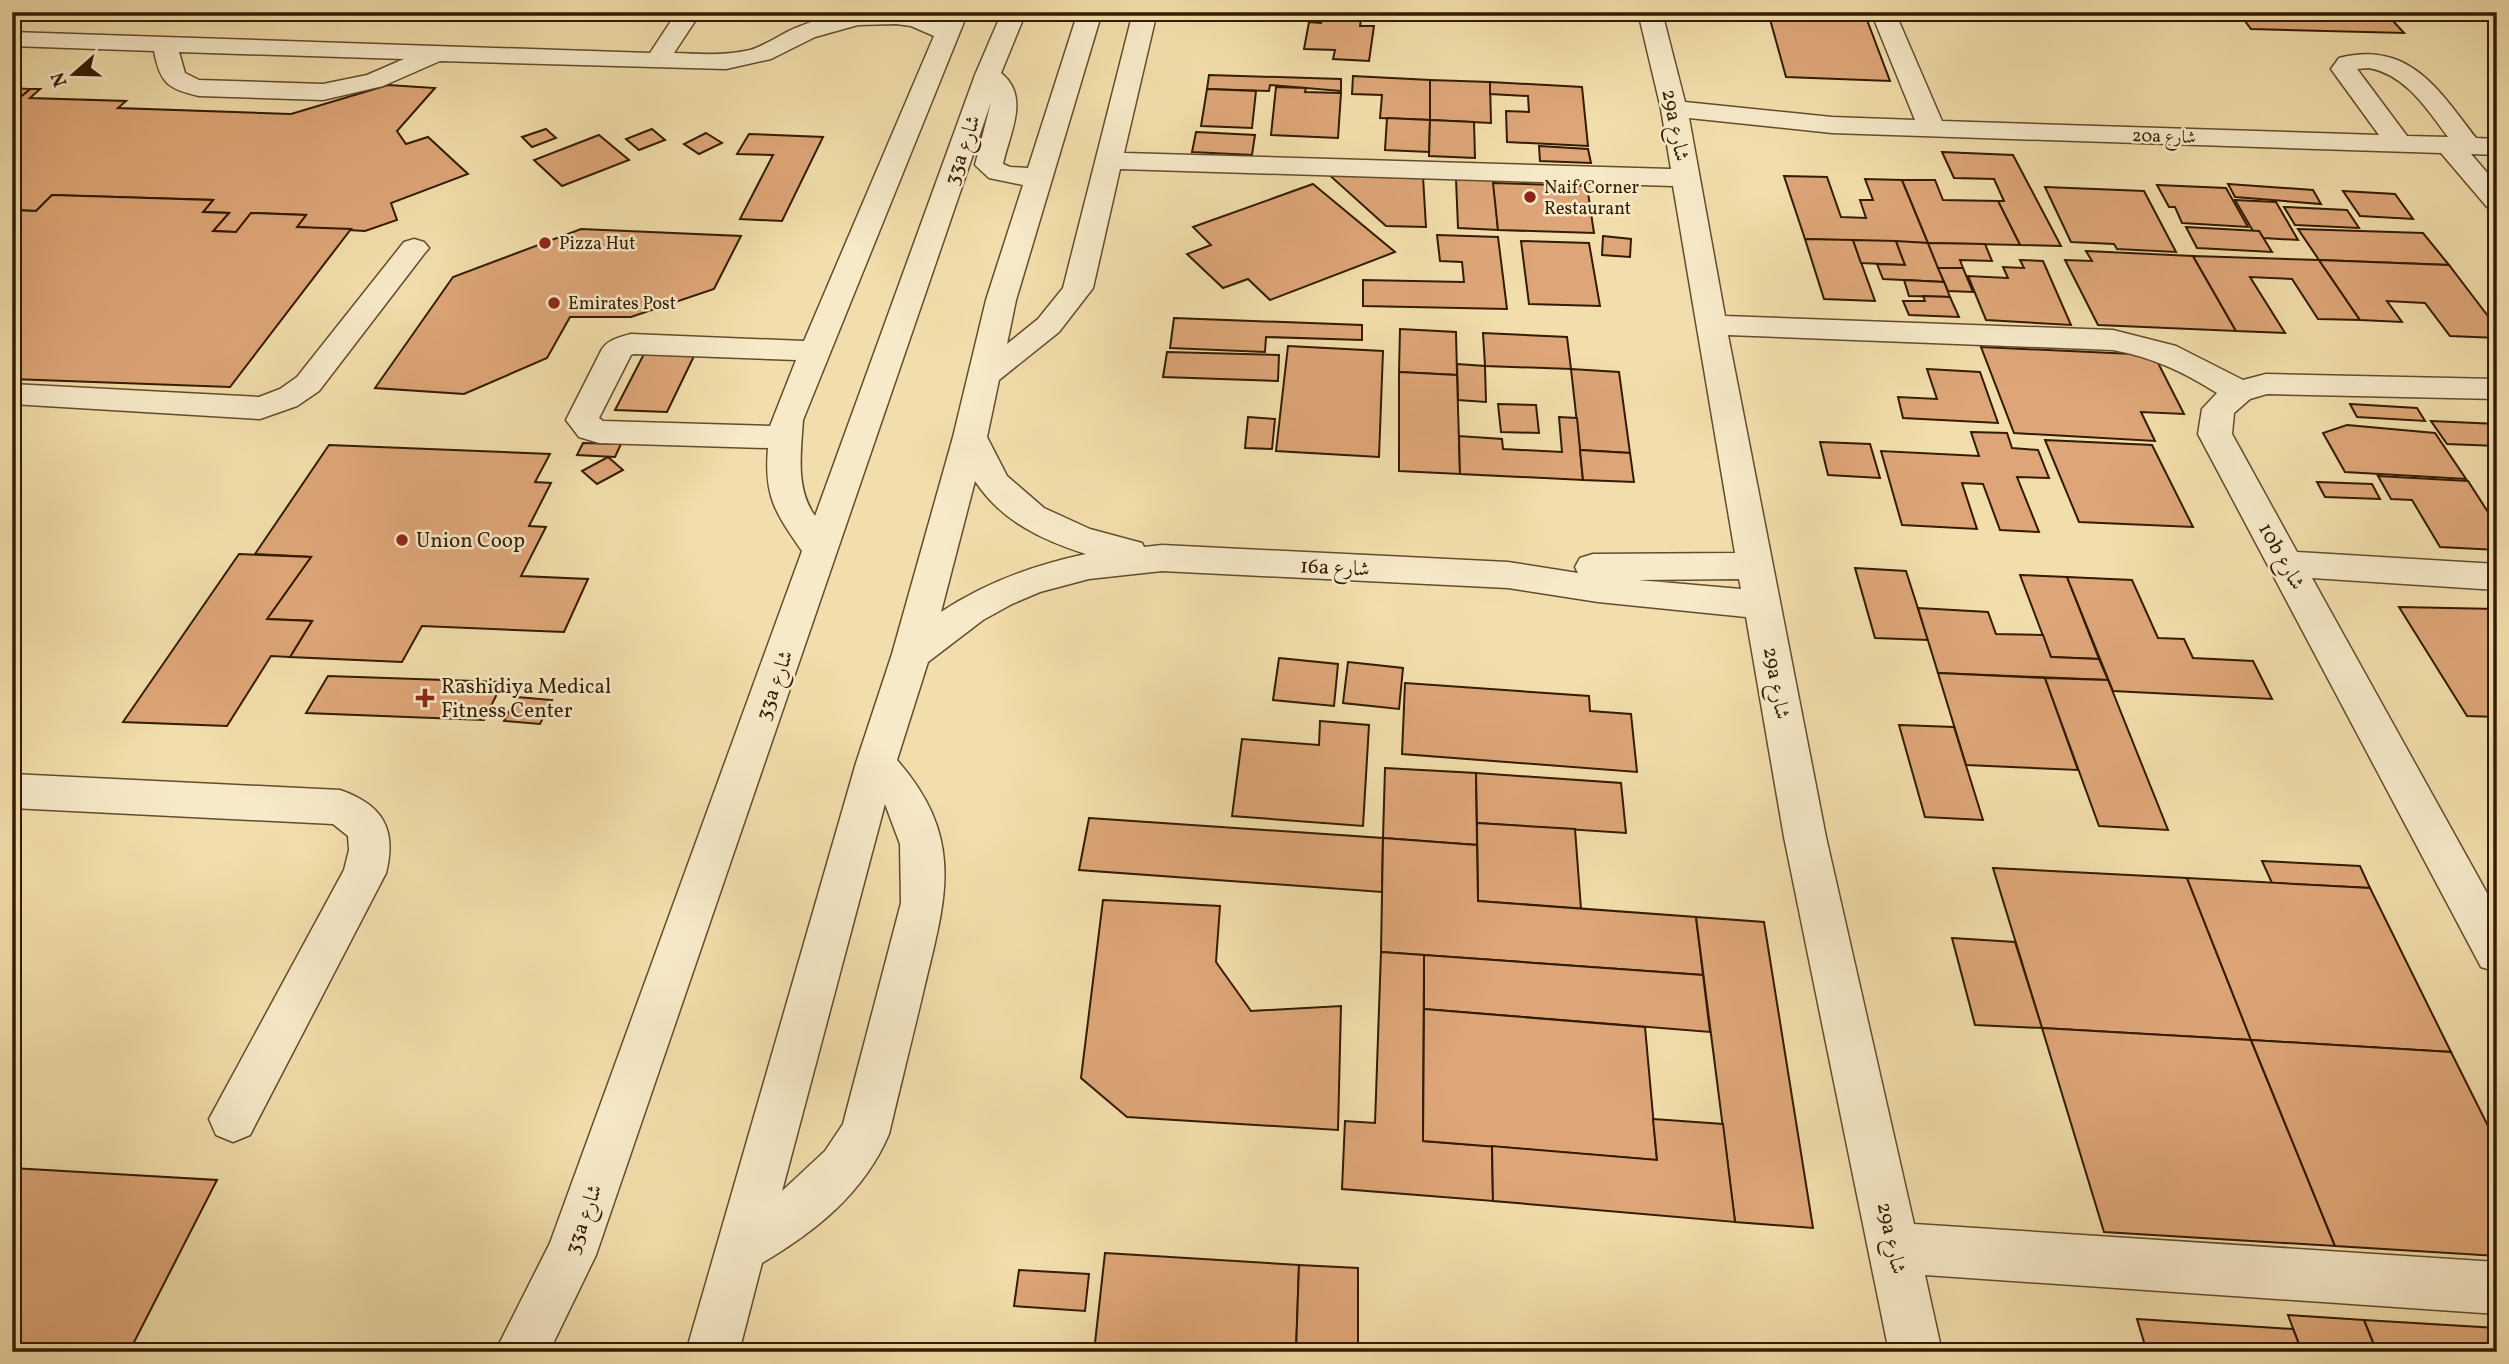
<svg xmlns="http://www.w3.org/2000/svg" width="2509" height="1364" font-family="Vollkorn,Amiri,serif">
<rect width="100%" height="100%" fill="#f2deac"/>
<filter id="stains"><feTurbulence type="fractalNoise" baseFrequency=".00286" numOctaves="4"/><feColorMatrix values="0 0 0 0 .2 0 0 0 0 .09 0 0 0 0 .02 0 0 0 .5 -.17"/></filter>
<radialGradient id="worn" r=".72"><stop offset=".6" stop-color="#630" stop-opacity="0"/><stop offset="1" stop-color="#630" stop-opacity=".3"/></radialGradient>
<g fill="#dea678" stroke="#331b02" stroke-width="2">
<path d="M1323 12 1362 14 1360 26H1374L1369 61 1333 59 1335 50 1304 49 1309 22 1321 23Z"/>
<path d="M1768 12H1864L1890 81 1786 77Z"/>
<path d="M2238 12H2385L2404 33 2251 29Z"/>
<path d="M1209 75 1341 79V91L1270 85 1269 91 1207 89Z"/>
<path d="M1353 76 1430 80V120L1380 118 1382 95 1352 94Z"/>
<path d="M1430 80 1490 82 1491 123 1430 120Z"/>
<path d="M1490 82 1582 87 1588 146 1507 142 1506 111 1529 112 1528 96 1490 94Z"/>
<path d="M388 85 435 88 397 131 406 144 428 137 468 174 391 203 397 220 365 231 297 227 306 215 251 213 236 232 213 231 229 213 203 212 213 200 52 195 36 211 12 210V104L30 89H40L30 98 126 101 118 108 291 114Z"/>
<path d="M1276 87 1306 88 1305 92 1341 93 1338 138 1271 135Z"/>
<path d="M12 88 30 89 12 104Z"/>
<path d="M1207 89 1256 91 1252 128 1201 126Z"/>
<path d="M1387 118 1430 120 1429 152 1385 150Z"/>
<path d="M1430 120 1474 122 1475 158 1429 156Z"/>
<path d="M546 129 556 138 532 147 522 137Z"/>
<path d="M652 129 665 140 639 150 626 139Z"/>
<path d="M1196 132 1255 135 1252 155 1192 152Z"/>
<path d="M706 133 722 143 699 154 684 144Z"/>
<path d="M749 134 823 137 782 221 740 219 773 155 737 154Z"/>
<path d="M599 135 629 160 562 186 534 160Z"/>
<path d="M1539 146 1588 149 1591 163 1540 161Z"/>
<path d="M1942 152 2013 155 2061 246 2020 245 1998 201H2004L1994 179 1954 178Z"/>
<path d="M1326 172 1423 177 1426 227 1386 226Z"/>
<path d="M1784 176 1827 177 1841 217 1866 218 1860 200H1873L1865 179 1902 180 1928 243 1805 239Z"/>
<path d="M1456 179 1494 180 1498 230 1458 228Z"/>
<path d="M1902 180H1935L1943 200 1998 201 2020 245 1928 243Z"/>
<path d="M1493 183 1587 186 1594 233 1498 230Z"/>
<path d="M1313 184 1395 252 1270 300 1248 279 1223 288 1187 254 1211 245 1193 227Z"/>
<path d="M2228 184 2313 190 2321 204 2235 197Z"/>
<path d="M2157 185 2226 188 2248 227 2182 223 2175 207H2169Z"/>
<path d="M2045 187 2144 191 2176 252 2117 249 2114 244 2071 242Z"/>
<path d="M2343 191 2395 194 2413 219 2360 216Z"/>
<path d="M52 195 213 200 203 212 229 213 213 231 236 232 251 213 306 215 297 227 351 229 230 387 12 379V210L36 211Z"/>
<path d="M2235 200 2276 202 2298 240 2263 238 2259 231H2253Z"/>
<path d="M2284 207 2347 210 2359 228 2295 225Z"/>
<path d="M2186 227 2259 231 2272 252 2197 248Z"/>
<path d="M581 229 741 236 714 289 631 317H570L547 358 464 394 375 388 453 277Z"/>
<path d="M2298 229 2423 233 2449 265 2319 260Z"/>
<path d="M1437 235 1498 237 1507 309 1363 306V280L1464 282 1462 262 1440 261Z"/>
<path d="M1603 236 1631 239 1630 257 1602 255Z"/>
<path d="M1805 239 1853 240 1875 301 1824 299Z"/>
<path d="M1853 240 1896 241 1905 265 1861 263Z"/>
<path d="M1521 241 1589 243 1600 306 1529 304Z"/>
<path d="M1896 241 1928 243 1944 282 1883 279 1877 264 1905 265Z"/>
<path d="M1928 243 1985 244 1992 261 1960 260 1963 268H1938Z"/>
<path d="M2086 251 2193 256 2236 331 2098 325 2065 260 2092 261Z"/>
<path d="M2193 256 2319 260 2360 320 2318 319 2292 279 2250 277 2285 333 2236 331Z"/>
<path d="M2020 260 2043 261 2071 325 1986 320 1968 276 2008 278 2003 267 2024 268Z"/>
<path d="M2319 260 2449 265 2497 328V338L2450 336 2425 303 2387 301 2402 322 2360 320Z"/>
<path d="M1938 268H1963L1973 292 1948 291Z"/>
<path d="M1904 280 1944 282 1950 297 1909 296Z"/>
<path d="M1923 296 1950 297 1959 317 1909 315 1903 301H1925Z"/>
<path d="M1174 318 1362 325V340L1266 337 1265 352 1170 348Z"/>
<path d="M1400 329 1456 332 1457 375 1399 372Z"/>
<path d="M1483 333 1567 337 1571 369 1485 366Z"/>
<path d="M1288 346 1383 351 1379 457 1276 451Z"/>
<path d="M1981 347 2154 355 2184 414 2141 412 2155 441 2014 433Z"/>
<path d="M645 352 695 354 667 412 615 410Z"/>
<path d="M1167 352 1279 355 1278 381 1163 377Z"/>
<path d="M1457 364 1485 366 1486 402 1458 400Z"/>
<path d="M1571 369 1619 372 1630 453 1580 450Z"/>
<path d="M1927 369 1980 372 1998 423 1903 418 1898 397 1937 399Z"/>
<path d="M1399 372 1457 375 1460 474 1399 471Z"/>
<path d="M1498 404 1536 405 1539 433 1501 432Z"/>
<path d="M2350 404 2417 408 2425 421 2357 417Z"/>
<path d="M1248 417 1275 419 1272 449 1245 448Z"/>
<path d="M1559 417 1577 418 1583 480 1460 474 1459 436 1502 439 1503 449 1562 452Z"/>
<path d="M2431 421 2497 424V446L2447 444Z"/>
<path d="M2347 425 2435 433 2466 479 2345 472 2323 433Z"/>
<path d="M1971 432 2007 433 2012 448 2038 450 2049 478 2017 477 2039 532 2000 530 1983 484 1962 483 1977 529 1902 525 1881 451 1979 456Z"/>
<path d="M2045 440 2152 445 2193 527 2079 522Z"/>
<path d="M1820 442 1870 444 1880 478 1828 475Z"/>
<path d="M583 443 621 444 615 457 577 455Z"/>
<path d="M329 445 550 454 535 482 551 483 529 526 546 527 521 576 588 579 564 632 422 626 402 662 290 657 312 621 267 619 311 557 255 554Z"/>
<path d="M1580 450 1630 453 1634 482 1583 480Z"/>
<path d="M608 457 623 470 597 484 582 471Z"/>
<path d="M2378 476 2468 481 2497 526V550L2440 547 2412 500 2391 499Z"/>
<path d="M2317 482 2372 484 2380 499 2325 497Z"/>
<path d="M239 554 311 557 267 619 312 621 290 657 271 656 227 726 123 722Z"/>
<path d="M1855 568 1906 571 1928 640 1875 638Z"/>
<path d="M2020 575 2067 577 2099 659 2051 657Z"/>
<path d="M2067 577 2132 580 2158 638 2184 639 2193 658 2253 661 2272 699 2113 691Z"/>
<path d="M2399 607 2497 609V717L2467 716Z"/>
<path d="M1918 608 1988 612 1996 634 2043 635 2051 657 2099 659 2108 680 1938 673Z"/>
<path d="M1279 658 1338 664 1334 706 1273 700Z"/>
<path d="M1348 662 1403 668 1399 709 1343 703Z"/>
<path d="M1938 673 2045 678 2078 770 1966 765Z"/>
<path d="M328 676 503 682 484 720 306 713Z"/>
<path d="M2045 678 2108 680 2168 830 2099 826Z"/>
<path d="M1405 683 1589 696 1590 711 1631 714 1637 772 1402 754Z"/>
<path d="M517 697 552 700 540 724 504 721Z"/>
<path d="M1320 721 1369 725 1363 826 1232 816 1242 739 1319 745Z"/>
<path d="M1899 725 1954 727 1983 820 1925 817Z"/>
<path d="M1385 768 1476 773 1477 845 1383 838Z"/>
<path d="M1476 773 1621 783 1626 833 1477 823Z"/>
<path d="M1089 818 1383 838 1382 892 1079 870Z"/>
<path d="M1477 823 1575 829 1581 909 1478 901Z"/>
<path d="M1383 838 1477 845 1478 901 1696 917 1703 975 1381 952Z"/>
<path d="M2262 861 2360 866 2370 888 2272 883Z"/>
<path d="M1993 868 2187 878 2251 1040 2042 1028Z"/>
<path d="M2187 878 2370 888 2451 1052 2251 1040Z"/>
<path d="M1103 900 1220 906 1216 962 1251 1011 1341 1006 1338 1130 1127 1117 1081 1078Z"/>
<path d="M1696 917 1764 922 1813 1228 1735 1222Z"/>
<path d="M1952 938 2015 942 2042 1028 1975 1025Z"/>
<path d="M1381 952 1424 955 1423 1141 1492 1146 1493 1201 1342 1189 1345 1121 1375 1123Z"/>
<path d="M1424 955 1703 975 1710 1032 1424 1009Z"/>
<path d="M1424 1009 1645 1027 1657 1160 1423 1141Z"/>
<path d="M2042 1028 2251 1040 2335 1246 2104 1232Z"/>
<path d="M2251 1040 2451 1052 2497 1144V1256L2335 1246Z"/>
<path d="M1653 1119 1723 1124 1735 1222 1493 1201 1492 1146 1657 1160Z"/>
<path d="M12 1168 217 1180 129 1352H12Z"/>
<path d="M1105 1253 1299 1265 1296 1352H1094Z"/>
<path d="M1299 1265 1358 1268V1352H1296Z"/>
<path d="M1019 1270 1089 1274 1085 1311 1014 1306Z"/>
<path d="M2288 1315 2364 1320 2377 1352H2302Z"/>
<path d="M2137 1319 2293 1329 2302 1352H2147Z"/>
<path d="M2364 1320 2497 1328V1352H2377Z"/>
</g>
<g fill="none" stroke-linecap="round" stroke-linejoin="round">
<g stroke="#634c2c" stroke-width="3">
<g id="minor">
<path d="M677 12H701L674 53C699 54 725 56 750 50 767 45 782 33 798 27 842 8 896 6 941 20L944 12H968L803 420C801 452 795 488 815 516L975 75 1002 12H1026L1001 73C1031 97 1009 134 1003 164L1010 167 1028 168 1078 12H1102L1016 300 1007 344 1038 319 1063 288 1133 12H1157L1124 153 1671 169 1661 109 1638 12H1662L1685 102 1832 117 1915 120 1871 12H1895L1942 121 2379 135 2331 69 2339 58C2409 40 2439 90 2476 138L2497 139V155L2471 154 2497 184V209L2487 207 2441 153 1832 133 1689 118 1725 316 2113 330 2176 346 2243 380 2266 374 2497 379V399L2267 394 2250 399 2234 413 2232 434 2297 552 2497 564V590L2312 578 2497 911V972L2481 967 2198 434 2202 409 2217 393C2184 372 2152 357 2113 350L1728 335 1826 837 1914 1224 2497 1262V1314L1925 1275 1942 1352H1889L1784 837 1746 617 1598 602 1508 588 1162 571 1089 579 1040 592 1012 604 983 620 928 662 897 760C967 840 945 900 923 993 912 1040 900 1087 889 1134 864 1193 816 1231 762 1263L739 1352H686L856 763 892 654 953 437 986 300 1023 185 989 178 975 165 991 102 596 1255 549 1352H495L550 1243 802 551C775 512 764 497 768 448L599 443 579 437 566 420 602 349C609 339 620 337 631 334L804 341 934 36 911 26 896 24 858 25 815 37 771 59 726 69 440 61 383 86 323 100 199 96C168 89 160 83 154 51L12 46V32L650 53ZM179 52 404 59 367 75 323 84 199 80 185 73ZM2369 68C2406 75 2427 109 2448 137L2407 136 2357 69ZM1120 169 1673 186 1735 553 1593 554 1580 558 1575 567 1578 573 1508 562 1162 545 1144 547 1142 543 1090 529 1044 508 1007 476 987 437 999 380 1059 332 1093 288ZM634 354 796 360 770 426 603 421 599 418 631 355ZM975 481C1001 521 1042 540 1086 554 1034 565 986 582 941 612ZM1739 579 1741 589 1638 580ZM885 804 900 844 901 903 843 1124 825 1151 782 1191Z"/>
<path d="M414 239 424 242 429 248 424 254 319 391 297 406 260 419 12 404V384L259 397 280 389 297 377 404 242Z"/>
<path d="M12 774 340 790C383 805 397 829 386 873L250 1135 233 1142 216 1135 209 1119 344 870 349 850 348 836 333 824 12 808Z"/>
</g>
</g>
<use href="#minor" fill="#f7eac9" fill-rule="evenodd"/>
</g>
<g fill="#8f2418" stroke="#f7eac9" stroke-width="2.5">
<circle cx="1530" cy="197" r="7"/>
<circle cx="545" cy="243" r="7"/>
<circle cx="554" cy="303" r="7"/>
<circle cx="402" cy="540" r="7"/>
<path d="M421.5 687.5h7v7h7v7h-7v7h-7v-7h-7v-7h7z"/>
</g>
<g text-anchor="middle" stroke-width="5" stroke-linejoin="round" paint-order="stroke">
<g font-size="18" fill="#331b02" stroke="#f7eac9">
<text transform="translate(2164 136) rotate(2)" y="6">20a شارع</text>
</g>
<g font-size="18" fill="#331b02" stroke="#f7eac9" text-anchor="start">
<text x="1544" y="193">Naif Corner<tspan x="1544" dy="21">Restaurant</tspan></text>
<text x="559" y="249">Pizza Hut</text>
<text x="568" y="309">Emirates Post</text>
</g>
<g font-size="21" fill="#331b02" stroke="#f7eac9">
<text transform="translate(1676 125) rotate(79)" y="7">29a شارع</text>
<text transform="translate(962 150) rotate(-71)" y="7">33a شارع</text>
<text transform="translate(2282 556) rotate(61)" y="7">10b شارع</text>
<text transform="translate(1335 567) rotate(3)" y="7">16a شارع</text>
<text transform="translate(1777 683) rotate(80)" y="7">29a شارع</text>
<text transform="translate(774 685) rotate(-70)" y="7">33a شارع</text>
<text transform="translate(583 1219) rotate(-70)" y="7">33a شارع</text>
<text transform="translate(1892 1238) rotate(78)" y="7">29a شارع</text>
</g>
<g font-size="21" fill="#331b02" stroke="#f7eac9" text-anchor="start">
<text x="416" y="547">Union Coop</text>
<text x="441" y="693">Rashidiya Medical<tspan x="441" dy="24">Fitness Center</tspan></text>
</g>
</g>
<rect width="2509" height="1364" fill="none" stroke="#f2deac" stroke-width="42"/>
<rect x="14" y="14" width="2481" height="1336" fill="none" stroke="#331b02" stroke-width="3.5"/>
<rect x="21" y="21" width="2467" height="1322" fill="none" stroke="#331b02" stroke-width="2"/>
<g transform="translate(74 74) rotate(250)" stroke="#f7eac9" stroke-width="5" paint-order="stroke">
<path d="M0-5L12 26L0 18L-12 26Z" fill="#331b02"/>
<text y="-10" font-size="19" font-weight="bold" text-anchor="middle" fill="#331b02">N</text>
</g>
<rect width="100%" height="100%" filter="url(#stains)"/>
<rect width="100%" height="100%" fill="url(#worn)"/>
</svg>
